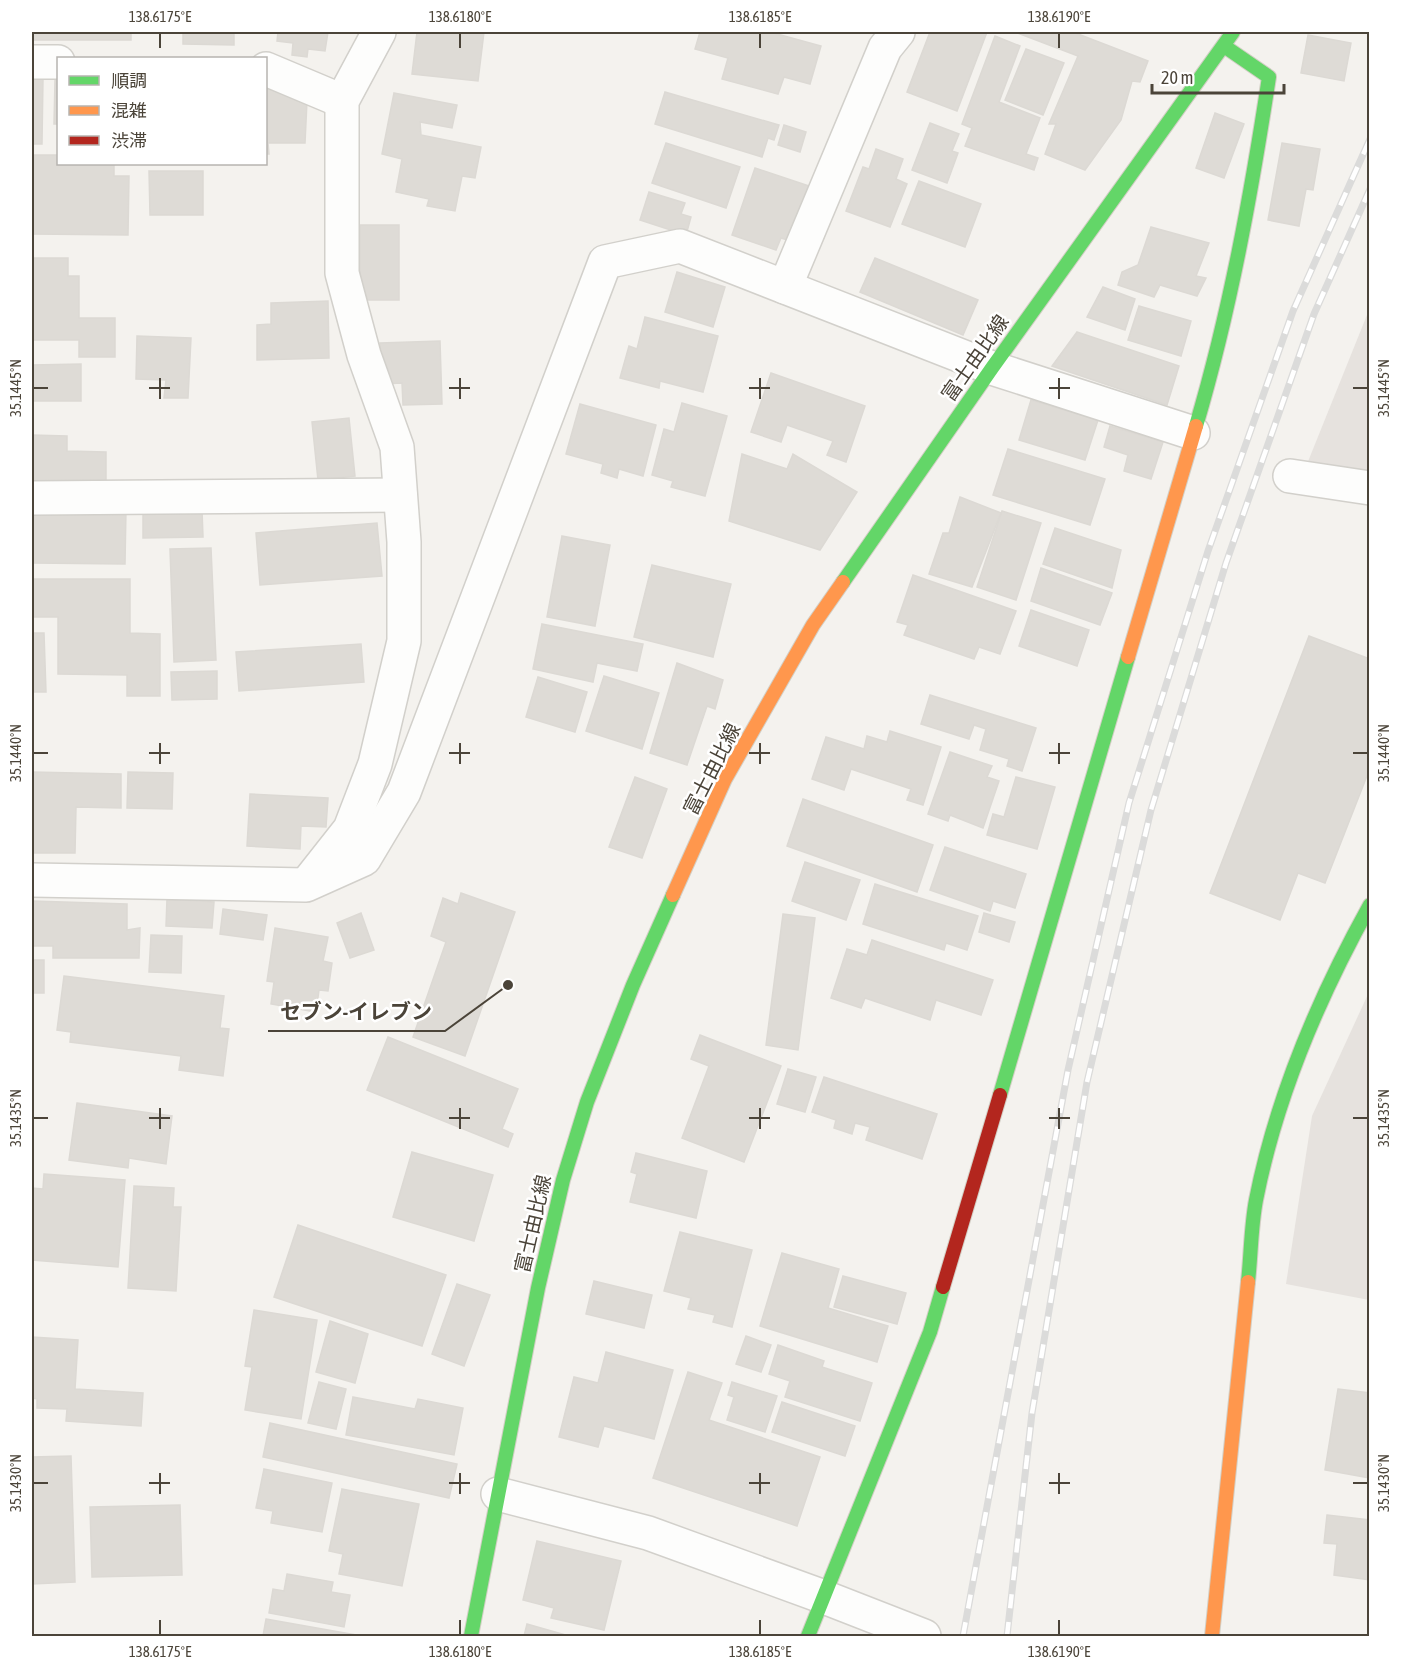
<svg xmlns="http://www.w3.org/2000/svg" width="1401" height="1668" font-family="'Asap Condensed','Noto Sans JP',sans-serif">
<rect width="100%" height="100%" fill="#f4f2ee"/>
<g fill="#e6e2de">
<path d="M1369 310V475L1307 464Z"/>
<path d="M1369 992V1300L1286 1284 1312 1116Z"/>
</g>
<g fill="#dedbd6" stroke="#dcd9d4" stroke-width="1.5">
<rect x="32" y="32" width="99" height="8"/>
<path d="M183 32H234V45L183 44Z"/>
<path d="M278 32H328L325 51 308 49 307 57 292 55 293 43 277 41Z"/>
<path d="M417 32H484L478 81 412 74Z"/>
<path d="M700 32H770L821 46 810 84 784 77 778 94 722 79 728 58 695 49Z"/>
<path d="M930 32H987L957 111 907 92Z"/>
<path d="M1015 32H1073L1148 61 1140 82 1132 81 1121 120 1085 170 1045 154 1056 124H1049L1078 56Z"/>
<path d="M1308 35 1351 43 1344 81 1301 73Z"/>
<path d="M995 36 1020 46 999 102 1040 118 1026 154 1038 158 1034 170 965 146 972 128 962 124Z"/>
<path d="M1026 49 1064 63 1043 115 1005 100Z"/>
<path d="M32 78H43L42 144H32Z"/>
<path d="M55 80H58V124H54Z"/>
<path d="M268 89 307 101 305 143H268L269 154H266V91Z"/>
<path d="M665 92 779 125 774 140 768 138 762 157 655 124Z"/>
<path d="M394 93 457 105 452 128 420 122 421 135 481 147 475 178 462 176 455 211 427 206 429 199 396 192 402 159 382 154Z"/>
<path d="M1215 113 1244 124 1224 178 1196 168Z"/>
<path d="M930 123 959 134 952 151 958 153 947 183 912 170Z"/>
<path d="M784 125 806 132 800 152 778 145Z"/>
<path d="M666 143 740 167 726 208 652 183Z"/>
<path d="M1282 143 1320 149 1313 190 1306 189 1299 226 1268 220Z"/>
<path d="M876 149 903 159 896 179 907 184 890 227 846 211 863 167 869 169Z"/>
<path d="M34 155H58V164H114V176H129L128 235 32 234Z"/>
<path d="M755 168 812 187 794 242 781 238 776 250 732 235Z"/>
<path d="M149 171H203V215H150Z"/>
<path d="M919 181 981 204 965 247 902 224Z"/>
<path d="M649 192 685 203 681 214 691 217 686 235 640 220Z"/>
<rect x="360" y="225" width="39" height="75"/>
<path d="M1151 227 1209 243 1196 276 1206 278 1197 296 1160 285 1154 297 1118 285 1122 272 1138 265Z"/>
<path d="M32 258H68V276H79V318H115V357H79V340H33Z"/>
<path d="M875 258 978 300 963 335 860 292Z"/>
<path d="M677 272 725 287 713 327 665 312Z"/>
<path d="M1103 287 1135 299 1125 330 1087 317Z"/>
<path d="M328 301 329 358 257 360V325L271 324V303Z"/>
<path d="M1139 306 1191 321 1181 356 1128 340Z"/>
<path d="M645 317 718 336 703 392 660 381 659 388 620 378 629 346 637 349Z"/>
<path d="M1077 332 1179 366 1167 405 1052 366Z"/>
<path d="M137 336 191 338 188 398H164L166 380 136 379Z"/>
<path d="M440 341 442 404 403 405 402 383 382 384 380 343Z"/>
<path d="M81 364V401H32V365Z"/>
<path d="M771 373 865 406 846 462 827 455 833 441 787 425 781 442 751 432Z"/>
<path d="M1031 400 1098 420 1085 460 1019 440Z"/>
<path d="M682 403 727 416 705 496 671 487 673 481 652 475 664 429 674 432Z"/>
<path d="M580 404 656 425 643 476 619 469 617 478 601 473 603 464 566 454Z"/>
<path d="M349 418 355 476 318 480 312 422Z"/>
<path d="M1110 426 1163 442 1151 479 1124 471 1128 455 1104 447Z"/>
<path d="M32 435 67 436V451L106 452V485L32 483Z"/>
<path d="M1008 449 1105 479 1090 525 993 495Z"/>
<path d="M742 454 787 469 793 454 857 492 820 550 729 521Z"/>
<path d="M960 497 1001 513 972 587 929 574 943 533H949Z"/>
<path d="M32 507 126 509 125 564 32 563Z"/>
<path d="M202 510 203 537 143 538V511Z"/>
<path d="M1002 511 1041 523 1016 600 977 587Z"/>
<path d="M377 523 382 576 260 585 256 533Z"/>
<path d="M1055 528 1121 550 1112 588 1043 564Z"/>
<path d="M562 536 610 545 595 626 547 617Z"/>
<path d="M211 548 216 660 174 662 170 549Z"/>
<path d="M652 565 731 584 713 657 634 637Z"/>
<path d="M1041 568 1112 593 1100 625 1031 601Z"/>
<path d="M913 575 1016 611 1000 654 979 647 974 659 904 635 908 625 897 622Z"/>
<path d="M32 579H130V633L160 634V696H127V675L58 674V617H32Z"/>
<path d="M1031 610 1089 630 1077 666 1019 646Z"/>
<path d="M542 624 643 644 637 671 597 663 593 682 533 669Z"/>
<path d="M32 633H44L46 692H32Z"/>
<path d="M1309 636 1370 659V768L1325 883 1298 873 1280 920 1210 893Z"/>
<path d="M361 644 364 682 239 691 236 652Z"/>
<path d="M677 663 723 680 715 709 707 706 687 765 650 753Z"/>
<path d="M217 671V699L172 700 171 672Z"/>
<path d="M604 676 659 693 642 749 586 731Z"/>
<path d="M538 677 587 692 575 732 526 717Z"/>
<path d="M930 695 1036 728 1022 771 1007 766 1009 759 980 750 986 729 974 725 969 739 921 724Z"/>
<path d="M890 731 941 747 923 805 907 800 911 789 851 769 844 790 812 779 826 737 864 749 867 736 887 742Z"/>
<path d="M950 752 992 766 987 777 999 781 983 828 950 815 948 821 928 814Z"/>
<path d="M32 772 121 774V808L76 807 75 853H32Z"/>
<path d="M128 772 173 773 172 809 127 808Z"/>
<path d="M635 777 667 789 642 858 609 847Z"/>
<path d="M1016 777 1055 787 1037 849 987 835 993 814 1004 817Z"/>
<path d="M250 794 328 798 326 827 301 826 300 849 247 846Z"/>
<path d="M803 799 933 845 917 892 787 846Z"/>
<path d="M945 847 1026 874 1015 908 993 901 990 911 930 890Z"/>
<path d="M805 862 860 880 846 920 792 901Z"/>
<path d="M875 884 978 916 967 950 946 943 944 950 863 924Z"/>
<path d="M461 893 515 912 465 1056 413 1037 446 942 431 936 443 898 458 904Z"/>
<path d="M167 899 214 902 212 928 166 926Z"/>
<path d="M32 901 127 904V930L140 928 139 958H53V946H32V916H34Z"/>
<path d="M223 909 267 915 263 940 220 934Z"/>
<path d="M361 913 374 950 350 958 337 923Z"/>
<path d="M984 913 1015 922 1009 942 979 932Z"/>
<path d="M783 914 815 918 798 1050 766 1045Z"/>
<path d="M275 928 328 937 323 961 332 963 328 991 319 990 316 1012 271 1004 274 982 267 981Z"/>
<path d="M151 935 182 936 181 973 149 972Z"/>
<path d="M872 940 993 980 981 1015 936 1000 930 1020 865 998 861 1008 831 998 847 949 867 955Z"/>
<rect x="32" y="960" width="12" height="33"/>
<path d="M64 976 224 996 220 1028 229 1029 223 1076 179 1070 181 1056 70 1042 71 1032 57 1030Z"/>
<path d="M700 1035 781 1066 744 1162 682 1138 709 1066 691 1059Z"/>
<path d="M388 1037 518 1089 502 1129 513 1134 508 1147 367 1090Z"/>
<path d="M788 1069 816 1077 805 1112 777 1104Z"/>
<path d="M824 1077 937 1114 922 1159 866 1140 870 1127 855 1123 852 1134 834 1128 836 1120 812 1112Z"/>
<path d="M77 1103 172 1116 166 1164 129 1158 128 1168 69 1160Z"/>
<path d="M412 1152 493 1175 474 1241 393 1217Z"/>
<path d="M636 1153 707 1171 696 1218 630 1202 637 1174 631 1172Z"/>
<path d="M44 1174 125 1180 118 1267 32 1260V1188L43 1189Z"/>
<path d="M134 1186 174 1188 173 1207H181L176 1291 128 1288Z"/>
<path d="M298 1225 446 1275 422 1346 274 1297Z"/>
<path d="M680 1232 752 1250 732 1327 713 1322 715 1315 688 1309 691 1298 664 1291Z"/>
<path d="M782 1253 839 1269 828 1308 888 1326 877 1362 760 1326Z"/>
<path d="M843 1276 906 1293 897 1324 834 1307Z"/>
<path d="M594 1281 652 1295 644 1328 586 1314Z"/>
<path d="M457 1284 490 1295 464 1366 432 1354Z"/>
<path d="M254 1310 317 1320 301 1419 245 1410 252 1367 245 1366Z"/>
<path d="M330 1321 368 1334 355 1383 316 1372Z"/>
<path d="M746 1336 771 1345 761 1372 736 1364Z"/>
<path d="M32 1337 78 1340 75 1389 143 1393 141 1426 66 1421 67 1409 37 1408V1399L32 1398Z"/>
<path d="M778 1345 824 1361 822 1367 872 1383 860 1421 785 1397 790 1381 769 1374Z"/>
<path d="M606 1352 673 1370 654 1439 604 1426 598 1447 559 1437 574 1377 598 1383Z"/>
<path d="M688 1372 722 1383 709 1420 820 1457 797 1526 653 1478Z"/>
<path d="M319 1382 346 1389 336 1429 308 1423Z"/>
<path d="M732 1382 777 1396 765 1432 727 1420 734 1397 728 1395Z"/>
<path d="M1338 1389 1370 1393V1478L1325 1470Z"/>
<path d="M353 1397 415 1409 418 1399 463 1408 454 1455 346 1435Z"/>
<path d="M782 1402 855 1426 845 1456 772 1432Z"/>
<path d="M270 1423 457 1464 449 1498 263 1457Z"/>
<path d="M71 1456 75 1582 32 1584V1457Z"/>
<path d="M264 1469 332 1483 322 1532 271 1523 273 1511 256 1508Z"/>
<path d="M342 1489 419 1504 402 1586 339 1574 343 1554 329 1551Z"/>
<path d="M180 1505 182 1575 92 1577 90 1507Z"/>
<path d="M1327 1515 1370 1520V1580L1334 1575 1337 1544 1324 1543Z"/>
<path d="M537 1541 621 1561 604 1630 551 1618 554 1608 523 1600Z"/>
<path d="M287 1574 333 1582 331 1592 350 1595 344 1627 269 1613 273 1589 284 1591Z"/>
<path d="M266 1619 362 1636H263Z"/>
<path d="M527 1624 569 1636H524Z"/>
</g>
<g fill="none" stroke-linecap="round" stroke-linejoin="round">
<g stroke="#d2d0cb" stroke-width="36">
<g id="street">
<path d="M32 62H58"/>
<path d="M266 69 342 101"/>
<path d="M785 287 885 48 898 32"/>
<path d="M1290 476 1370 488"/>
<path d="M32 498 400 495"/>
<path d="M32 880 306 885 364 859 404 792 605 262 680 246 992 368 1193 433"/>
<path d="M309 881 350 829 375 764 404 641V542L397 447 364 355 342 273V101L379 32"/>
<path d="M498 1494 648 1533 824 1597 924 1636"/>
</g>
</g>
<g stroke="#d3cfc5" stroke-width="16">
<g id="fast">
<path d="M1196 426C1230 311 1251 195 1269 77L1224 46"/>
<path d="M843 582 992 368 1233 32"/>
<path d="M1000 1095 1128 657"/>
<path d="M1248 1282C1251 1255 1251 1226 1256 1200 1276 1098 1320 995 1370 905"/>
<path d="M471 1636 538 1288 563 1180 587 1102 633 985 673 895"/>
<path d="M808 1636 930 1332 943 1287"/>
</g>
</g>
<g stroke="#d3cfc5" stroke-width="16">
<g id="slow">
<path d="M1128 657 1196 426"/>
<path d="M673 895 725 779 813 625 843 582"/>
<path d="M1212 1636 1248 1282"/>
</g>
</g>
<g stroke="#d3cfc5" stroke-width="16">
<path id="jam" d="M943 1287 1000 1095"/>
</g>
<use href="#street" stroke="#fdfdfc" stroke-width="33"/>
<use href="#fast" stroke="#63d668" stroke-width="14"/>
<use href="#slow" stroke="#ff974d" stroke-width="14"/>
<use href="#jam" stroke="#b3261e" stroke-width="14"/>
<g stroke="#dbdbda" stroke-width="7">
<g id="rail">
<path d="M963 1636 1068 1070 1129 803 1208 551 1293 311 1370 139"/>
<path d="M1007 1636 1032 1413 1087 1082 1151 810 1226 563 1314 314 1370 189"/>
</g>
</g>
<use href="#rail" stroke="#fff" stroke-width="4.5" stroke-dasharray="14" stroke-linecap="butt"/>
</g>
<path fill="none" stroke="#4b4439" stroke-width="2" d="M160 33V48M460 33V48M760 33V48M1059 33V48M160 378V399M460 378V399M760 378V399M1059 378V399M33 388H48M149 388H170M449 388H470M749 388H770M1049 388H1070M1353 388H1368M160 743V764M460 743V764M760 743V764M1059 743V764M33 753H48M149 753H170M449 753H470M749 753H770M1049 753H1070M1353 753H1368M160 1108V1129M460 1108V1129M760 1108V1129M1059 1108V1129M33 1118H48M149 1118H170M449 1118H470M749 1118H770M1049 1118H1070M1353 1118H1368M160 1473V1494M460 1473V1494M760 1473V1494M1059 1473V1494M33 1483H48M149 1483H170M449 1483H470M749 1483H770M1049 1483H1070M1353 1483H1368M160 1620V1635M460 1620V1635M760 1620V1635M1059 1620V1635"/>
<g text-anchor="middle" stroke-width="5" stroke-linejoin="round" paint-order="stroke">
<g font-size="20" fill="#4b4439" stroke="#fff">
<text transform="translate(975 358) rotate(-55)" y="7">富士由比線</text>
<text transform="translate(712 769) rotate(-63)" y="7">富士由比線</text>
<text transform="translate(533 1224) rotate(-77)" y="7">富士由比線</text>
</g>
</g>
<path fill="none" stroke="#4b4439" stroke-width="2" d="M508 985L445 1031H268"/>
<circle fill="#4b4439" stroke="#fff" stroke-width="2" cx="508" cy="985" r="6"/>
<g font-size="21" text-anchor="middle" font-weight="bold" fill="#4b4439" stroke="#fff" stroke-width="5" stroke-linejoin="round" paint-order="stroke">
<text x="356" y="1019">セブン-イレブン</text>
</g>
<rect width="1401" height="1668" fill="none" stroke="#ffffff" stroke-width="66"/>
<rect x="57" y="57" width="210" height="108" fill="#ffffff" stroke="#b7b4b0" stroke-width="1.5"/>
<rect x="69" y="76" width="30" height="9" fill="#63d668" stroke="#b7b4b0" stroke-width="1.5"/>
<text x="111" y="87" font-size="18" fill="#4b4439">順調</text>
<rect x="69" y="106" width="30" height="9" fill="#ff974d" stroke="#b7b4b0" stroke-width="1.5"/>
<text x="111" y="117" font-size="18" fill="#4b4439">混雑</text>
<rect x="69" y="136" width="30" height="9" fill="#b3261e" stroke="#b7b4b0" stroke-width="1.5"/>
<text x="111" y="147" font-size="18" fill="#4b4439">渋滞</text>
<path d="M1152 84v9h132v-9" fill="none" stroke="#4b4439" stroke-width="3"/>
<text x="1161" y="84" font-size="18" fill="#4b4439" stroke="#ffffff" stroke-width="4.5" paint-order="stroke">20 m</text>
<rect x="33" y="33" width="1335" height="1602" fill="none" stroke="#4b4439" stroke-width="2"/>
<g font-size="15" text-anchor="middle" fill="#4b4439">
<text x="160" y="22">138.6175°E</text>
<text x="460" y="22">138.6180°E</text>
<text x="760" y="22">138.6185°E</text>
<text x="1059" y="22">138.6190°E</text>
<text transform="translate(16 388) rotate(-90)" y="5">35.1445°N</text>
<text transform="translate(1384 388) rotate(-90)" y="5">35.1445°N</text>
<text transform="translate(16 753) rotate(-90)" y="5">35.1440°N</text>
<text transform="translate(1384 753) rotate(-90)" y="5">35.1440°N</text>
<text transform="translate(16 1118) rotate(-90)" y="5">35.1435°N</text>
<text transform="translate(1384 1118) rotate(-90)" y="5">35.1435°N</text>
<text transform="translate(16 1483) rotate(-90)" y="5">35.1430°N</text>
<text transform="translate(1384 1483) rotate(-90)" y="5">35.1430°N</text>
<text x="160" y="1657">138.6175°E</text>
<text x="460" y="1657">138.6180°E</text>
<text x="760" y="1657">138.6185°E</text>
<text x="1059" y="1657">138.6190°E</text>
</g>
</svg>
